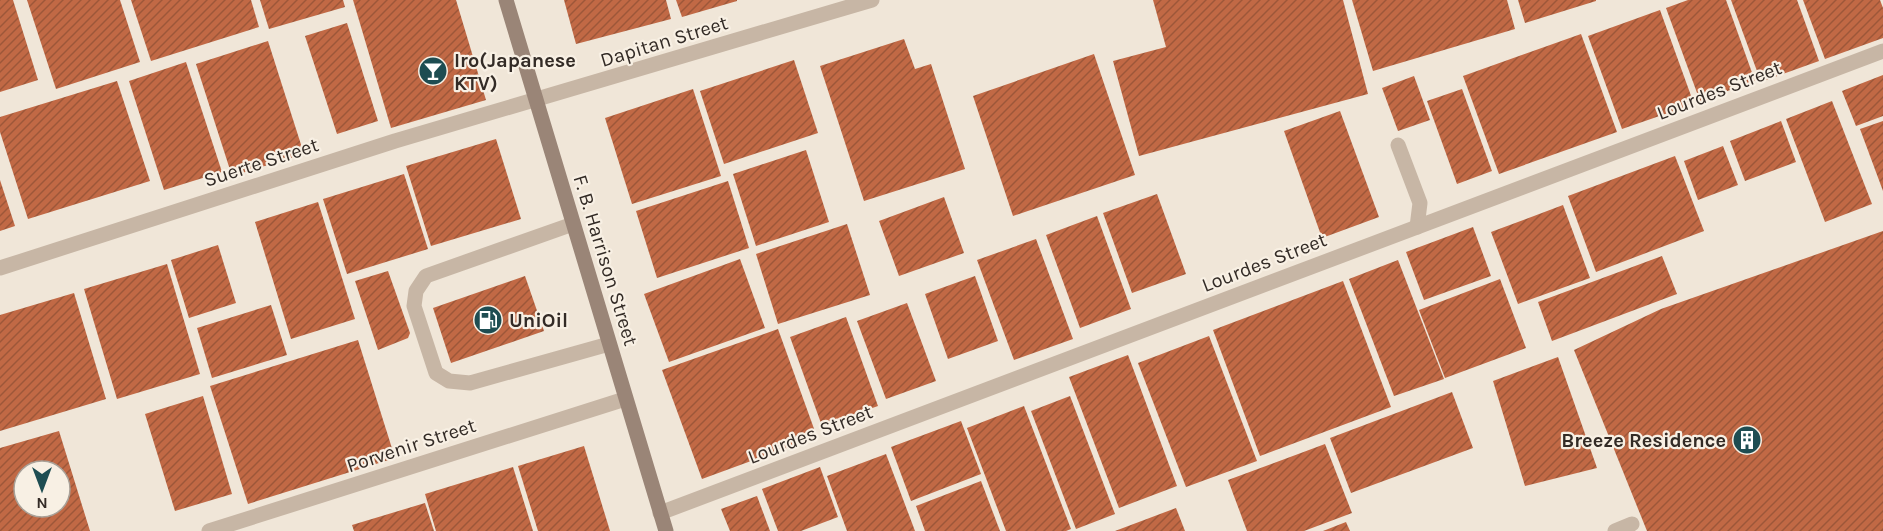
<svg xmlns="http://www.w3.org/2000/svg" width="1883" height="531" font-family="Karla,sans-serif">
<defs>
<pattern id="building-hatch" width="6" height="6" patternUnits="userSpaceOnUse" patternTransform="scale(1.5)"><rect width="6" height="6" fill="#c16945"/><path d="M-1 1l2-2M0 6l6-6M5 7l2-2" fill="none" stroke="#9d5739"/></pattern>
</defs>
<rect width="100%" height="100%" fill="#f0e6d8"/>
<g fill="url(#building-hatch)" fill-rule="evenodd">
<path d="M0 0H13L38 80 0 92Z"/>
<path d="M27 0H120L140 62 56 89Z"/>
<path d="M131 0H251L259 27 151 61Z"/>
<path d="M260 0H343L345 7 269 29Z"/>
<path d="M353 0H456L486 100 391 128Z"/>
<path d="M564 0H666L671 19 576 44Z"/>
<path d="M676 0H737V1L682 17Z"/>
<path d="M1153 0H1343L1368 94 1139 156 1113 61 1166 47Z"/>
<path d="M1352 0H1507L1515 29 1373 71Z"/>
<path d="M1518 0H1596V1L1525 23Z"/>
<path d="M1688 0H1726L1755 81 1700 101 1666 8Z"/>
<path d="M1731 0H1797L1819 61 1761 82Z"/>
<path d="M1803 0H1880L1883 8V38L1825 59Z"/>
<path d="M1660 10 1694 104 1622 129 1588 36Z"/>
<path d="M347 23 378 121 337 134 305 36Z"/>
<path d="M1581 34 1617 132 1499 174 1463 76Z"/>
<path d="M904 39 915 69 931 64 965 169 864 201 820 66Z"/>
<path d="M268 41 304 154 232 176 196 64Z"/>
<path d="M1094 54 1135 175 1013 216 973 96Z"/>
<path d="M794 60 818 133 724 164 700 91Z"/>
<path d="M186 62 222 172 164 190 129 81Z"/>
<path d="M1883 75V116L1856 126 1842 91Z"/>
<path d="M1414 76 1430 120 1398 131 1382 88Z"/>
<path d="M117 81 150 181 28 219 0 132V117Z"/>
<path d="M693 89 721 176 632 204 605 118Z"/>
<path d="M1462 89 1492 171 1457 184 1427 101Z"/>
<path d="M1832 101 1872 204 1825 222 1786 119Z"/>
<path d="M1340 111 1379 217 1322 238 1284 131Z"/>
<path d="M1781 121 1796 162 1745 181 1730 141Z"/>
<path d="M1883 121V191L1860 129Z"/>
<path d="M496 139 521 219 431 246 406 166Z"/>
<path d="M1723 146 1738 185 1698 200 1684 161Z"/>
<path d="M806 150 829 222 756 246 733 174Z"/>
<path d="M1675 156 1704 231 1596 272 1568 196Z"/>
<path d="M404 174 428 249 347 274 323 199Z"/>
<path d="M0 180 15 226 0 231Z"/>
<path d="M728 181 749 248 657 278 636 211Z"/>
<path d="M1157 194 1186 274 1132 293 1103 213Z"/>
<path d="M944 197 964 253 899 276 879 221Z"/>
<path d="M318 202 355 319 291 339 255 222Z"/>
<path d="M1563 205 1590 278 1518 304 1491 232Z"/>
<path d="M1097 216 1131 309 1080 328 1046 235Z"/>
<path d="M847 224 870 295 778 324 756 254Z"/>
<path d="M1473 227 1491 276 1424 300 1406 252Z"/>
<path d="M1883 231V531H1647L1574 350 1661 309Z"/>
<path d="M1036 239 1073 339 1014 360 977 260Z"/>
<path d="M218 245 236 303 189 318 171 260Z"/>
<path d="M1662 256 1677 294 1552 341 1538 302Z"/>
<path d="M740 259 765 328 669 362 644 294Z"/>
<path d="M1398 260 1444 379 1394 396 1349 279Z"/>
<path d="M167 264 200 374 117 399 84 289Z"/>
<path d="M388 271 410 333 408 338 378 350 355 281Z"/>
<path d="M525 276 544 331 451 363 433 308Z"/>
<path d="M975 276 998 341 948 359 925 294Z"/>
<path d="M1500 279 1526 348 1445 378 1419 310Z"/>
<path d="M1343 281 1391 407 1260 456 1213 330Z"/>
<path d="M74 293 106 399 0 431V315Z"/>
<path d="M907 303 936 381 886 399 857 321Z"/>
<path d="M271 305 287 355 212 378 197 328Z"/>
<path d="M846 317 878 406 822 426 790 337Z"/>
<path d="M778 329 817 437 702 479 662 370Z"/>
<path d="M1209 336 1257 461 1186 487 1138 363Z"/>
<path d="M358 340 395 458 248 504 210 386Z"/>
<path d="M1128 355 1177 486 1119 508 1069 377Z"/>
<path d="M1558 357 1597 468 1525 486 1493 381Z"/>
<path d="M1452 392 1473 448 1351 493 1330 438Z"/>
<path d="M203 396 232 494 175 511 145 414Z"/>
<path d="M1070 396 1115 514 1076 529 1031 411Z"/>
<path d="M1024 406 1071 529 1066 531H1006L967 428Z"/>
<path d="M961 421 981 474 911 501 891 447Z"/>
<path d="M59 431 90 531H0V448ZM24 471H60V507H24Z"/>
<path d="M1325 444 1352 513 1304 531H1247L1228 480Z"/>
<path d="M584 446 610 531H538L518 466Z"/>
<path d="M886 454 915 531H847L827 476Z"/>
<path d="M513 467 533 531H436L425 494Z"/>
<path d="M820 467 838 517 801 531H778L762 489Z"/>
<path d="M981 481 1000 531H925L916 506Z"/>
<path d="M757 496 770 531H730L721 509Z"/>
<path d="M425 503 434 531H354L352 525Z"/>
<path d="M1176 508 1185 531H1115Z"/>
<path d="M1346 522 1350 531H1323Z"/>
</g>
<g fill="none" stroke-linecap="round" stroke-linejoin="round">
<g stroke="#c7b6a5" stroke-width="15">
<path d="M1398 145 1420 203 1417 227"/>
<path d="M573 224 426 276 416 291 414 306 436 373 449 381 470 383 609 344"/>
</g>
<g stroke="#c7b6a5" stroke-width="15">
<path d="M0 268 395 141 872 0"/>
<path d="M660 513 1883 51"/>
<path d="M209 531 625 399"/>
<path d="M1615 531 1632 524"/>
</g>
<path stroke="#9a8577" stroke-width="15" d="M506 0 666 531"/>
</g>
<defs>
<g id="bar-disc" transform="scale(1.5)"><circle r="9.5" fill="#1e4d52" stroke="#f8f0e4"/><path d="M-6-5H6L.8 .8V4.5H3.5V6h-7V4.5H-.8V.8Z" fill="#fff"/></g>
<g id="fuel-disc" transform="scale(1.5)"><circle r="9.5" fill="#1e4d52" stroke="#f8f0e4"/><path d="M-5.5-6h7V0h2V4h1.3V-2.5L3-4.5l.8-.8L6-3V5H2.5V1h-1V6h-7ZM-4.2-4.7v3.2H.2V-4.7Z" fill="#fff"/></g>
<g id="building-disc" transform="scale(1.5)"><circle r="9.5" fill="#1e4d52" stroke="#f8f0e4"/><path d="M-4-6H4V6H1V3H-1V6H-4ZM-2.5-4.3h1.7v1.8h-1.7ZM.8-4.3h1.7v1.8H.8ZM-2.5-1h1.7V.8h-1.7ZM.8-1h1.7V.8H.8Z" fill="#fff"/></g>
</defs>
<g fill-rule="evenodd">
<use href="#bar-disc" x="433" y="71"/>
<use href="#fuel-disc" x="488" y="320"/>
<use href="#building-disc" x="1747" y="440"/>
</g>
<g text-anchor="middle" stroke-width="4.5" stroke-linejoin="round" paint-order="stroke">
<g font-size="20" fill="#332b26" stroke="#f8f0e4">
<text transform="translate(664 41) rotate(-17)" y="7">Dapitan Street</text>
<text transform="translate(1719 90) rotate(-21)" y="7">Lourdes Street</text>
<text transform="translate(261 162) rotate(-18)" y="7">Suerte Street</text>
<text transform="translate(606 260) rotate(73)" y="7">F. B. Harrison Street</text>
<text transform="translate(1264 262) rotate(-21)" y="7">Lourdes Street</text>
<text transform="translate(810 434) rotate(-21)" y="7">Lourdes Street</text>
<text transform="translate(411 445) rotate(-18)" y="7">Porvenir Street</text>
</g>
<g font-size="20" font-weight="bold" fill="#332b26" stroke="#f8f0e4" text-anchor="start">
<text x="454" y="67">Iro(Japanese<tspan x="454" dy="23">KTV)</tspan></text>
<text x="509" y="327">UniOil</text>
<text x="1726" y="447" text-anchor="end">Breeze Residence</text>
</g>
</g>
<g transform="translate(42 489) rotate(180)"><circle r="28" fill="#f8f0e4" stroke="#a9a198" stroke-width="1.5"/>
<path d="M0-4.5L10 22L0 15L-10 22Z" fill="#1e4d52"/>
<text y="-9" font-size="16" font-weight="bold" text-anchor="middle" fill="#332b26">N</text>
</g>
</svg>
